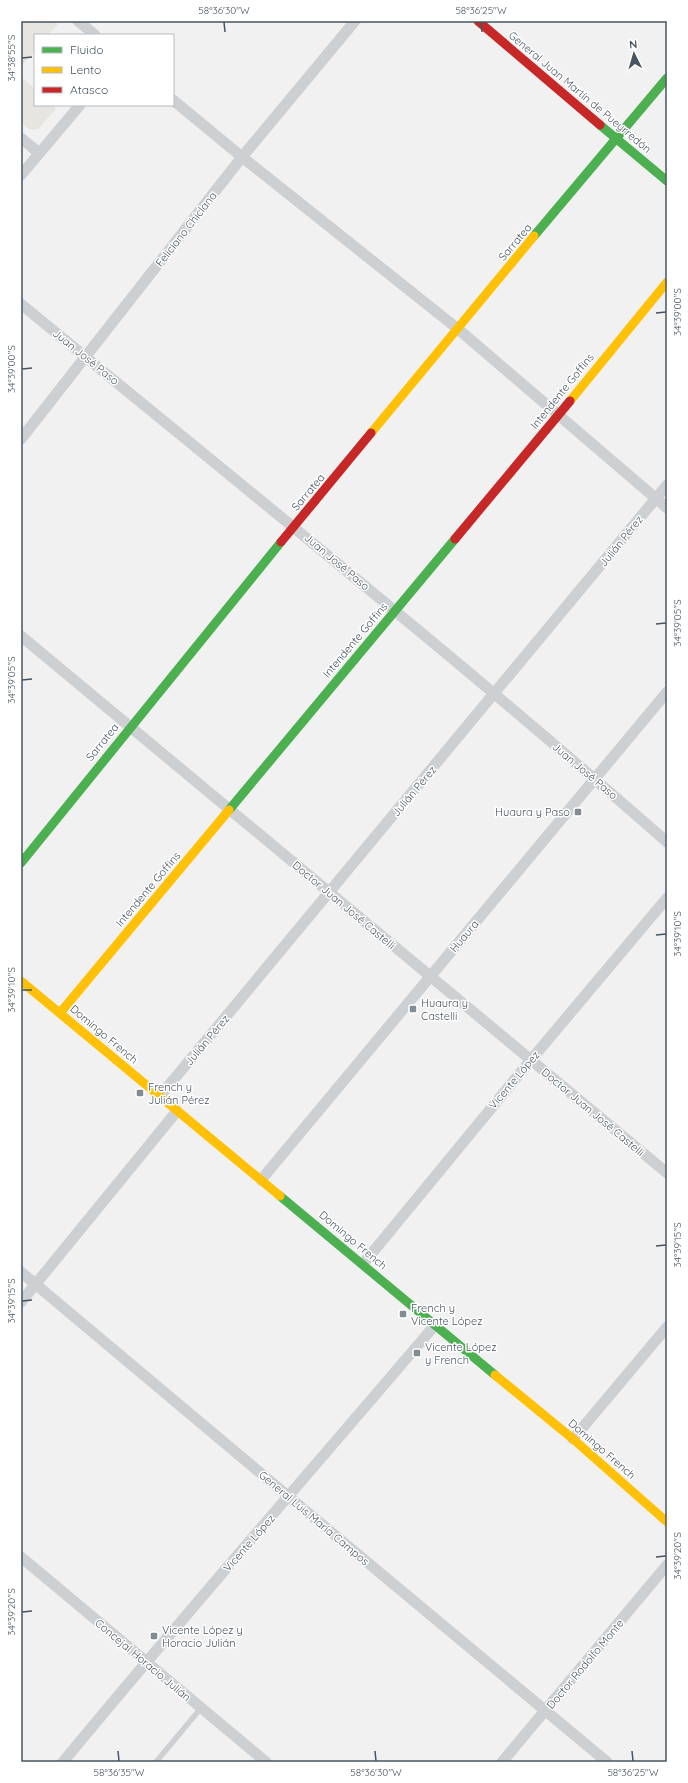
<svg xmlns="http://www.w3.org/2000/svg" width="688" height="1783" font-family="Quicksand,sans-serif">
<rect width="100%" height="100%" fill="#f2f1f1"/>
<g fill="#e7e5df">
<path d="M21 21H54L58 24 48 35H35V51L21 67Z"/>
<path d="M21 77 35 89V105H52L56 109 38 129 30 130 21 123Z"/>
</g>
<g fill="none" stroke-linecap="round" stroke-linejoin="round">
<path stroke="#cdd0d3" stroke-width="5.5" d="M156 1762 201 1708"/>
<g stroke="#cdd0d3" stroke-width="11">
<path d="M78 21 95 35"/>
<path d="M173 100 242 157 458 329 667 508"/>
<path d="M21 138 39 153"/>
<path d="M21 175 80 105"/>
<path d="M21 304C237 482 456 657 667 842"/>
<path d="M21 439 242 157 355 21"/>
<path d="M21 636 667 1173"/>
<path d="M160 1096 667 485"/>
<path d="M261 1180 667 692"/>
<path d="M363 1264 530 1061 667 898"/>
<path d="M21 1272 289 1497 607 1762"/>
<path d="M21 1302 177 1111"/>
<path d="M573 1439 667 1327"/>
<path d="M21 1557 266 1762"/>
<path d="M63 1762C185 1614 311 1471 435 1325"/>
<path d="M502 1762 667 1565"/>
</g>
<g stroke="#4caf50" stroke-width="9">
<path d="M600 125 667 181"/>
<path d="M534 236 667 78"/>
<path d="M229 810 455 539"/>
<path d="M21 863 281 542"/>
<path d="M280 1196 495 1375"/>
</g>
<g stroke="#ffc107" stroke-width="9">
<path d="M570 401 667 282"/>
<path d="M371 433 534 236"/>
<path d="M21 981 280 1196"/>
<path d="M60 1013 229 810"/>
<path d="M495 1375 573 1439 667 1522"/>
</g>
<g stroke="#c62828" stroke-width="9">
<path d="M478 21 600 125"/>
<path d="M455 539 570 401"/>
<path d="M281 542 371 433"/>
</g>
</g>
<path fill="none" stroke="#465561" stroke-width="1.5" d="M224 22 225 32M481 22 482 32M22 58 32 57M656 313 666 312M22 369 32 368M656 624 666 623M22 680 32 679M656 935 666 934M22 990H32M656 1246 666 1245M22 1301 32 1300M656 1557 666 1556M22 1612 32 1611M118 1751 119 1761M375 1751 376 1761M632 1751 633 1761"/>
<g fill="#828c93" stroke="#fff" stroke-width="1.5">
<rect x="574" y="808" width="8" height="8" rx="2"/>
<rect x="409" y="1005" width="8" height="8" rx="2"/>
<rect x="136" y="1089" width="8" height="8" rx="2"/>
<rect x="399" y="1310" width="8" height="8" rx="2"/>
<rect x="413" y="1349" width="8" height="8" rx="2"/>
<rect x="150" y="1632" width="8" height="8" rx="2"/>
</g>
<g text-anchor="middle" stroke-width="3" stroke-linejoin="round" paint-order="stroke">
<g font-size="11" fill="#465561" stroke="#fff">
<text transform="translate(580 92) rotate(40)" y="4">General Juan Martín de Pueyrredón</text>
<text transform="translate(186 229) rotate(-52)" y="4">Feliciano Chiclana</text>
<text transform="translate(515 242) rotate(-50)" y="4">Sarratea</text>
<text transform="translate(86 357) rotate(39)" y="4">Juan José Paso</text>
<text transform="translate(562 391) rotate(-51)" y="4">Intendente Goffins</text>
<text transform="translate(308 492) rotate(-50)" y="4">Sarratea</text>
<text transform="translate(621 541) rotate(-51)" y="4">Julián Pérez</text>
<text transform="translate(337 562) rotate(40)" y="4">Juan José Paso</text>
<text transform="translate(355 640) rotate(-50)" y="4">Intendente Goffins</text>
<text transform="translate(102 742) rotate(-51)" y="4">Sarratea</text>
<text transform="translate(585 771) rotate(40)" y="4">Juan José Paso</text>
<text transform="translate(414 791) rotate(-50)" y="4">Julián Pérez</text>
<text transform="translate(148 889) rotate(-50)" y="4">Intendente Goffins</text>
<text transform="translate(344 905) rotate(40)" y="4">Doctor Juan José Castelli</text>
<text transform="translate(464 936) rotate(-50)" y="4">Huaura</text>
<text transform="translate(104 1034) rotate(40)" y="4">Domingo French</text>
<text transform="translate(207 1040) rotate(-50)" y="4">Julián Pérez</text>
<text transform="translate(514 1080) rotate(-50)" y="4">Vicente López</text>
<text transform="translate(593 1112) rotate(40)" y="4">Doctor Juan José Castelli</text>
<text transform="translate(353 1240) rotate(40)" y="4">Domingo French</text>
<text transform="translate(602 1449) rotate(41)" y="4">Domingo French</text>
<text transform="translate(314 1518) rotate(40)" y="4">General Luis María Campos</text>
<text transform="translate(249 1543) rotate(-49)" y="4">Vicente López</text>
<text transform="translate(143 1660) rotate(40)" y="4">Concejal Horacio Julián</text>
<text transform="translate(585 1664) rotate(-50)" y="4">Doctor Rodolfo Monte</text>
</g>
<g font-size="11" fill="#465561" stroke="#fff" text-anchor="start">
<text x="570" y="816" text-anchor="end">Huaura y Paso</text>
<text x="421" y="1007">Huaura y<tspan x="421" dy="13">Castelli</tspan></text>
<text x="148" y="1091">French y<tspan x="148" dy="13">Julián Pérez</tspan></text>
<text x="411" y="1312">French y<tspan x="411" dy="13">Vicente López</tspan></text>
<text x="425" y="1351">Vicente López<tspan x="425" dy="13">y French</tspan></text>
<text x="162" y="1634">Vicente López y<tspan x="162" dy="13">Horacio Julián</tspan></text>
</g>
</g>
<rect width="688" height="1783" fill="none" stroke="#ffffff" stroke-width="44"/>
<rect x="34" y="34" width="140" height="72" fill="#ffffff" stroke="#b5bbc0"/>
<rect x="42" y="47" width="20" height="6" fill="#4caf50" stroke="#b5bbc0"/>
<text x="70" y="54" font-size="12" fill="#465561">Fluido</text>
<rect x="42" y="67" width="20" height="6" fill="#ffc107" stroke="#b5bbc0"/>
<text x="70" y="74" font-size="12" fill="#465561">Lento</text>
<rect x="42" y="87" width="20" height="6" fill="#c62828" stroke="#b5bbc0"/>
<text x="70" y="94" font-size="12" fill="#465561">Atasco</text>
<g transform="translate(634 54) rotate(355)" stroke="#ffffff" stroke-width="3" paint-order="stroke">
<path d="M0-3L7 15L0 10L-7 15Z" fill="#465561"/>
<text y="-6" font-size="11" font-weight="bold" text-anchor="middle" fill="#465561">N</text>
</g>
<rect x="22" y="22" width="644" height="1739" fill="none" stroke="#465561" stroke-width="1.5"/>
<g font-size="10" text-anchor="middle" fill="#465561">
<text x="224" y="14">58°36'30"W</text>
<text x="481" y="14">58°36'25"W</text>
<text transform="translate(11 58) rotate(-90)" y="4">34°38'55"S</text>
<text transform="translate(677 312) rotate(-90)" y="4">34°39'00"S</text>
<text transform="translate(11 369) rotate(-90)" y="4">34°39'00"S</text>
<text transform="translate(677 623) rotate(-90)" y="4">34°39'05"S</text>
<text transform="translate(11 680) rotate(-90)" y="4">34°39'05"S</text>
<text transform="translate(677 934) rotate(-90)" y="4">34°39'10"S</text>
<text transform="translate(11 990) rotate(-90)" y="4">34°39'10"S</text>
<text transform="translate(677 1245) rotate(-90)" y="4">34°39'15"S</text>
<text transform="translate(11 1301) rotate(-90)" y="4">34°39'15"S</text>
<text transform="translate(677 1556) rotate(-90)" y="4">34°39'20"S</text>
<text transform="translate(11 1612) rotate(-90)" y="4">34°39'20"S</text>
<text x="119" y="1776">58°36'35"W</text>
<text x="376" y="1776">58°36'30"W</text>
<text x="633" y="1776">58°36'25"W</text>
</g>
</svg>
